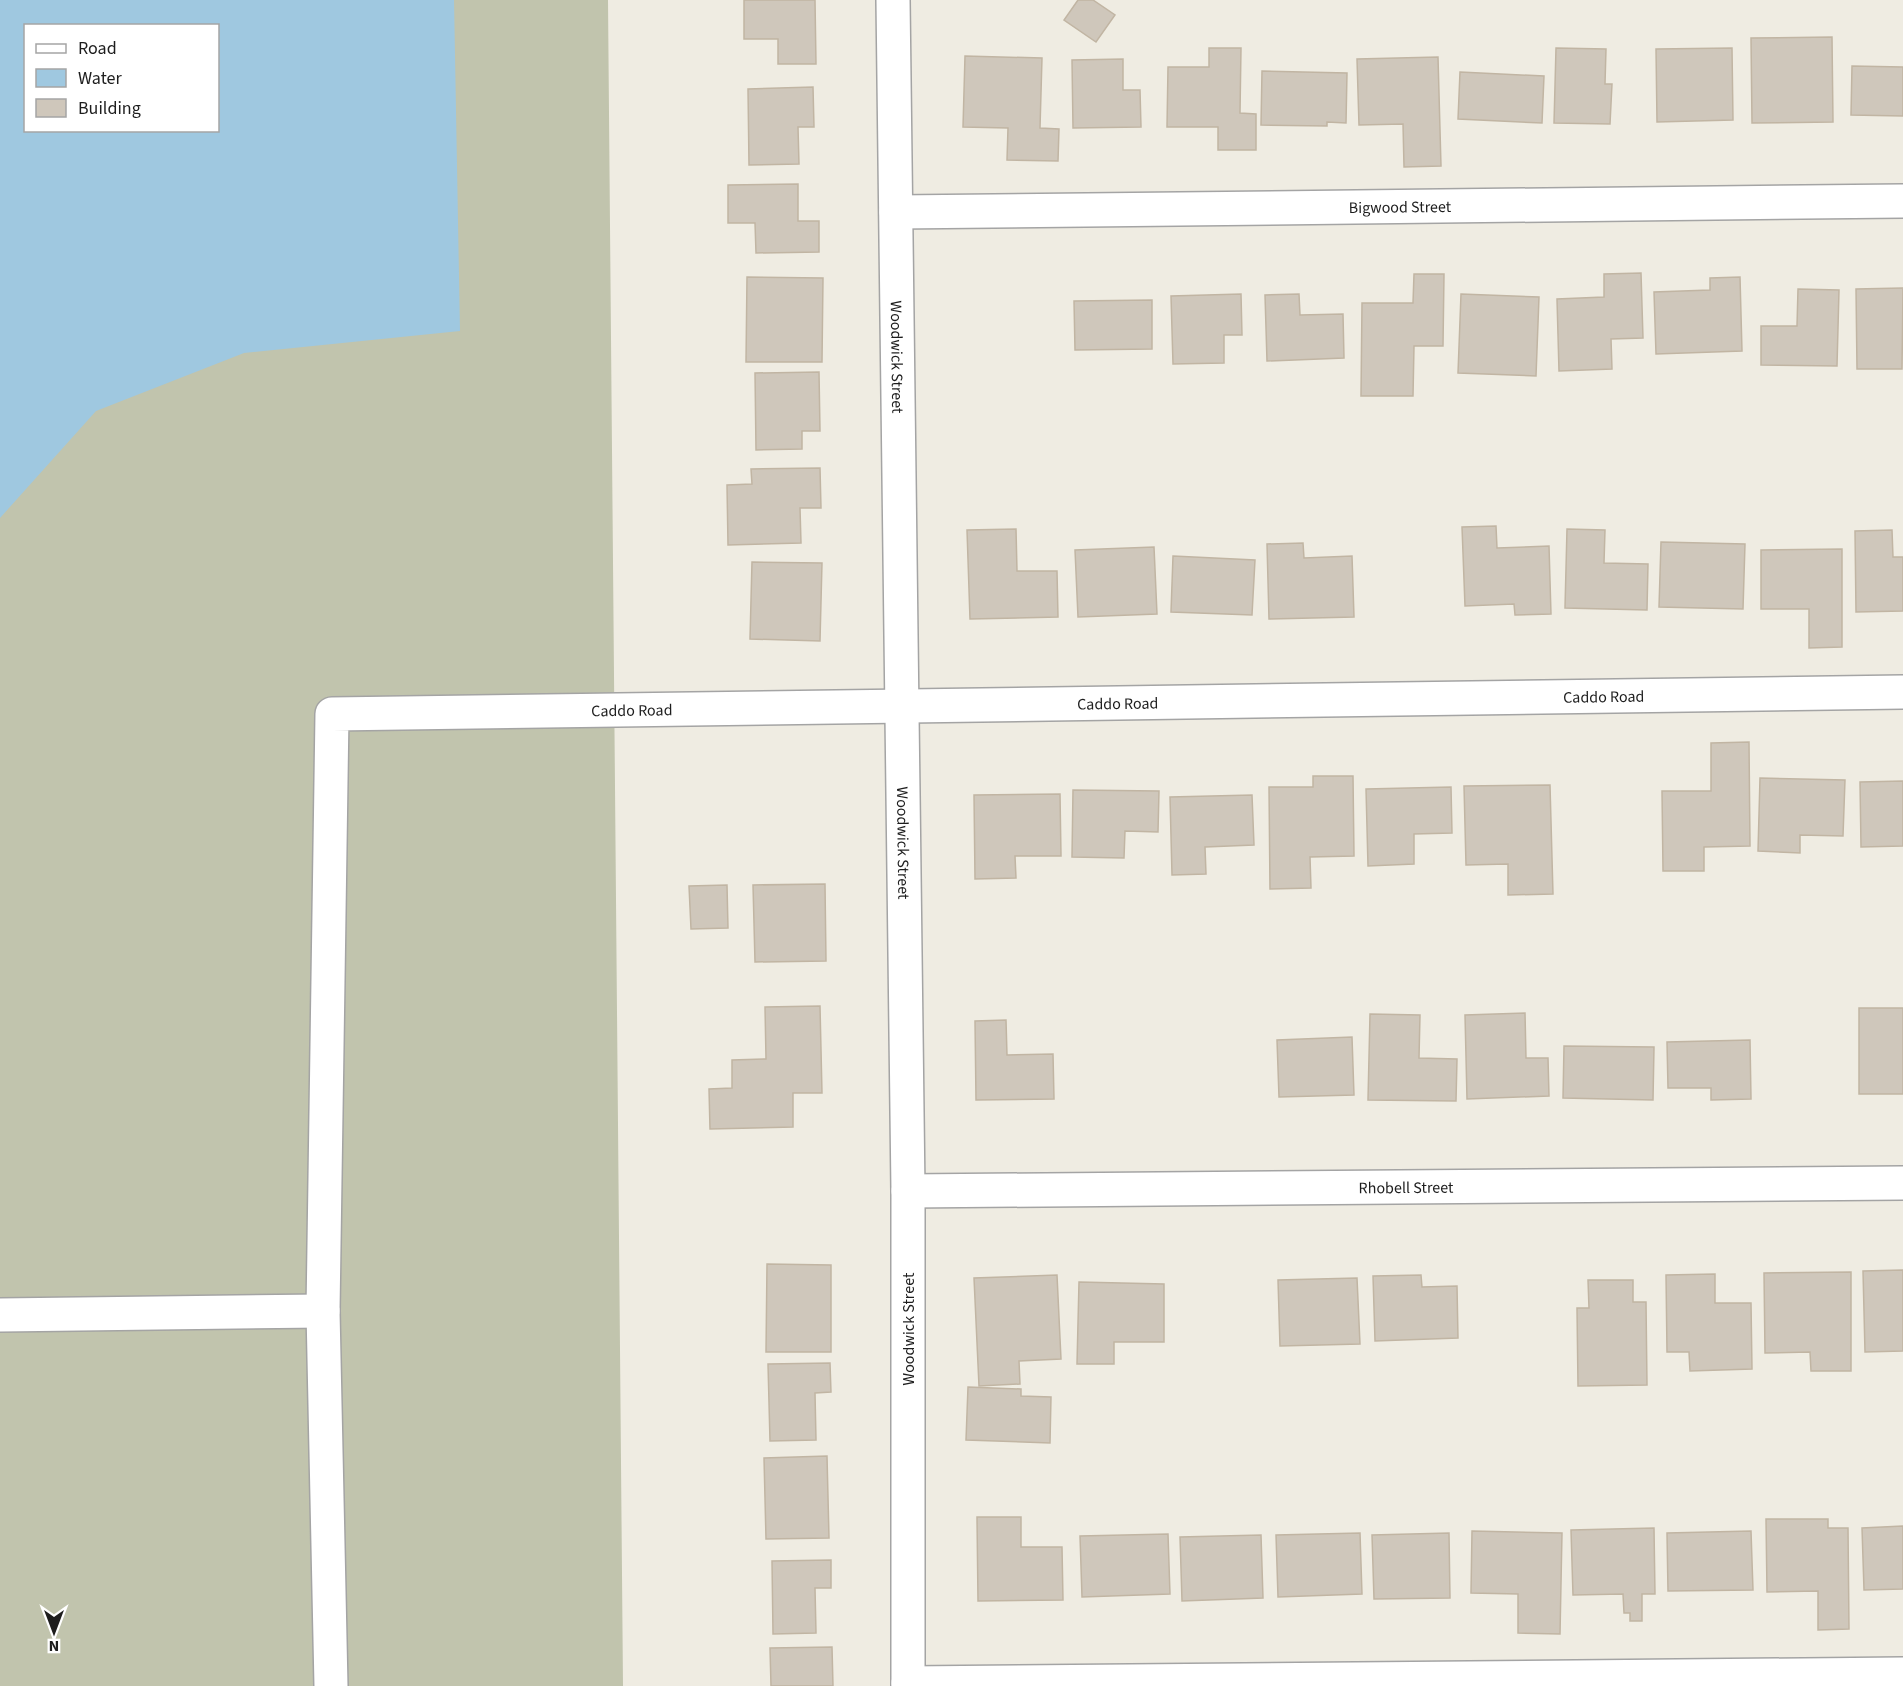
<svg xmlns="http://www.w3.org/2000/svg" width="1903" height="1686" font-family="'Source Sans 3',sans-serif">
<rect width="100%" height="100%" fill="#efece2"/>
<path fill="#c1c4ad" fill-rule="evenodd" d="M0 0H608L623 1686H0ZM26 26H218V130H26Z"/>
<path fill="#9fc8e0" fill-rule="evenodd" d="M0 0H454L460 331 244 353 96 411 0 518ZM26 26H218V130H26Z"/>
<g fill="#cfc7bb" stroke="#c1b5a3" stroke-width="1.5">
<path d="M744 0H815L816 64H778V39H744Z"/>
<path d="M1078 0H1093L1115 15 1096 42 1064 20Z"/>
<path d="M1832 37 1833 122 1752 123 1751 38Z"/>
<path d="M1209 48H1241L1240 113 1256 114V150H1218V127H1167L1168 67H1209Z"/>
<path d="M1556 48 1606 49 1605 84H1612L1610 124 1554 123Z"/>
<path d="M1732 48 1733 120 1657 122 1656 49Z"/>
<path d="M965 56 1042 58 1040 128 1059 129 1058 161 1007 160 1008 128 963 127Z"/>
<path d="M1438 57 1441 166 1404 167 1403 124 1359 125 1357 59Z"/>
<path d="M1123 59V90H1140L1141 127 1073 128 1072 60Z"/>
<path d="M1852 66 1903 67V116L1851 115Z"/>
<path d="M1262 71 1347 73 1346 123 1327 122V126L1261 125Z"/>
<path d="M1460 72 1544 76 1542 123 1458 119Z"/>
<path d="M813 87 814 127H798L799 164 749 165 748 89Z"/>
<path d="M798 184V221H819V252L756 253 755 223H728V185Z"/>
<path d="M1641 273 1643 338 1611 339 1612 369 1559 371 1557 299 1604 297V274Z"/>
<path d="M1414 274H1444L1443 346H1414L1413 396H1361L1362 303H1413Z"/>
<path d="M747 277 823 278 822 362H746Z"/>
<path d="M1740 277 1742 351 1656 354 1654 292 1710 290V278Z"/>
<path d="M1903 288 1902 369H1857L1856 289Z"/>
<path d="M1798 289 1839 290 1837 366 1761 365V326H1797Z"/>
<path d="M1241 294 1242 335H1224V363L1173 364 1171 296Z"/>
<path d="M1299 294 1300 315 1343 314 1344 358 1267 361 1265 295Z"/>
<path d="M1461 294 1539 297 1536 376 1458 373Z"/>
<path d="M1152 300V349L1075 350 1074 301Z"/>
<path d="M819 372 820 431H802V449L756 450 755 373Z"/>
<path d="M820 468 821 508H800L801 543 728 545 727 485 752 484 751 469Z"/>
<path d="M1496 526 1497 548 1549 546 1551 614 1515 615 1514 604 1465 606 1462 527Z"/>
<path d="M1016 529 1017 571H1057L1058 617 970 619 967 530Z"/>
<path d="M1567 529 1605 530 1604 563 1648 564 1647 610 1565 608Z"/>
<path d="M1892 530 1893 557H1903V611L1856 612 1855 531Z"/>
<path d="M1661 542 1745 544 1743 609 1659 607Z"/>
<path d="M1303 543 1304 558 1352 556 1354 617 1269 619 1267 544Z"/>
<path d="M1154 547 1157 614 1078 617 1075 550Z"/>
<path d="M1842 549V647L1809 648V609H1761V550Z"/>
<path d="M1173 556 1255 560 1252 615 1171 612Z"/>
<path d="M752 562 822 563 820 641 750 639Z"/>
<path d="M1749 742 1750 846 1704 847V871H1663L1662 791H1711V743Z"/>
<path d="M1313 776H1353L1354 856 1310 857 1311 888 1270 889 1269 787H1313Z"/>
<path d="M1760 778 1845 780 1843 836 1800 835V853L1758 851Z"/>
<path d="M1903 781V846L1861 847 1860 782Z"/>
<path d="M1550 785 1553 894 1508 895V864L1466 865 1464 786Z"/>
<path d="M1451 787 1452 833 1414 834V864L1368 866 1366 789Z"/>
<path d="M1073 790 1159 791 1158 832 1125 831 1124 858 1072 857Z"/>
<path d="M1060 794 1061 856H1015L1016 878 975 879 974 795Z"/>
<path d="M1252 795 1254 845 1205 847 1206 874 1172 875 1170 797Z"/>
<path d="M825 884 826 961 755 962 753 885Z"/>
<path d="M727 885 728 928 691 929 689 886Z"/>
<path d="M820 1006 822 1093H793V1127L710 1129 709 1089 732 1088V1060L766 1059 765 1007Z"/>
<rect x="1859" y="1008" width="44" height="86"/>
<path d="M1525 1013 1526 1058H1548L1549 1096 1467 1099 1465 1015Z"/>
<path d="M1370 1014 1420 1015 1419 1058 1457 1059 1456 1101 1368 1100Z"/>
<path d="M1006 1020 1007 1055 1053 1054 1054 1099 976 1100 975 1021Z"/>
<path d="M1352 1037 1354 1095 1279 1097 1277 1040Z"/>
<path d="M1750 1040 1751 1099 1711 1100V1088H1668L1667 1042Z"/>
<path d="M1564 1046 1654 1047 1653 1100 1563 1098Z"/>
<path d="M767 1264 831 1265V1352H766Z"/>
<path d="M1903 1270V1351L1865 1352 1863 1271Z"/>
<path d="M1851 1272V1371H1811L1810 1352 1765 1353 1764 1273Z"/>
<path d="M1715 1274V1303H1751L1752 1369 1690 1371 1689 1352H1667L1666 1275Z"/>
<path d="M1057 1275 1061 1359 1019 1361 1020 1384 979 1386 974 1278Z"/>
<path d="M1421 1275 1422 1287 1457 1286 1458 1338 1375 1341 1373 1276Z"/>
<path d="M1357 1278 1360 1344 1280 1346 1278 1280Z"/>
<path d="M1588 1280H1633V1302H1646L1647 1385 1578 1386 1577 1308H1589Z"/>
<path d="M1079 1282 1164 1284V1342H1114V1364H1077Z"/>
<path d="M830 1363 831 1392 815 1393 816 1440 770 1441 768 1364Z"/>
<path d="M968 1387 1021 1389V1396L1051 1397 1050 1443 966 1440Z"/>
<path d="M827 1456 829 1538 766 1539 764 1458Z"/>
<path d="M977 1517H1021V1547H1062L1063 1600 978 1601Z"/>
<path d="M1766 1519H1828V1528H1848L1849 1629 1818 1630V1591L1767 1592Z"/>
<path d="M1903 1526V1589L1864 1590 1862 1528Z"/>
<path d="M1654 1528 1655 1594H1642V1621H1630V1613H1624L1623 1594 1573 1595 1571 1530Z"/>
<path d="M1472 1531 1562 1533 1560 1634 1518 1633V1594L1471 1593Z"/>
<path d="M1751 1531 1753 1590 1668 1591 1667 1533Z"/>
<path d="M1360 1533 1362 1594 1278 1597 1276 1535Z"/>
<path d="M1449 1533 1450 1598 1374 1599 1372 1535Z"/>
<path d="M1168 1534 1170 1594 1082 1597 1080 1536Z"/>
<path d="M1261 1535 1263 1598 1182 1601 1180 1537Z"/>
<path d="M831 1560V1588H815L816 1633 773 1634 772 1561Z"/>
<path d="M832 1647 833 1686H771L770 1648Z"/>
</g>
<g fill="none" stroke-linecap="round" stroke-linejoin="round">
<g stroke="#a4a4a4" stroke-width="36">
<g id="minor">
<path id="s1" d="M893 0 908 1191V1686"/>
<path id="s2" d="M896 212 1903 201"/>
<path id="s3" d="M908 1191 1903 1183"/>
<path d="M0 1315 323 1311"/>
<path d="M908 1683 1903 1674"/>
<path id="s4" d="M331 1686 323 1311 332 714 1903 692"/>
</g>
</g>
<use href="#minor" stroke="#fff" stroke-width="33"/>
</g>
<g text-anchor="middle" stroke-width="5" stroke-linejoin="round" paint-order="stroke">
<g font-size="16" fill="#1d1d1d" stroke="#fff">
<text dy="6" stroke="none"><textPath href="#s2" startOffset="504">Bigwood Street</textPath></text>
<text dy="6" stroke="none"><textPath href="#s1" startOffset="357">Woodwick Street</textPath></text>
<text dy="6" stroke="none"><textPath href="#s4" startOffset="2244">Caddo Road</textPath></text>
<text dy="6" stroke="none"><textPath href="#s4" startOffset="1758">Caddo Road</textPath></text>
<text dy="6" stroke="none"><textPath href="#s4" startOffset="1272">Caddo Road</textPath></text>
<text dy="6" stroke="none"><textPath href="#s1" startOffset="843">Woodwick Street</textPath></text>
<text dy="6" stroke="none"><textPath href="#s3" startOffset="498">Rhobell Street</textPath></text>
<text transform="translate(908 1329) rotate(-90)" y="6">Woodwick Street</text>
</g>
</g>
<rect x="24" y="24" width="195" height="108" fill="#ffffff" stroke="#a5a5a5" stroke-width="1.5"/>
<rect x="36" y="44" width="30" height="9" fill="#ffffff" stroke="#a5a5a5" stroke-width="1.5"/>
<text x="78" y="54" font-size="18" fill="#1d1d1d">Road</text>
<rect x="36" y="69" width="30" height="18" fill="#9fc8e0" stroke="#a5a5a5" stroke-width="1.5"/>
<text x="78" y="84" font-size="18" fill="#1d1d1d">Water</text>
<rect x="36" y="99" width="30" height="18" fill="#cfc7bb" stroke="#a5a5a5" stroke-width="1.5"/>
<text x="78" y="114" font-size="18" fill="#1d1d1d">Building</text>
<g transform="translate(54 1632) rotate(180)" stroke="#ffffff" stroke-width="4.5" paint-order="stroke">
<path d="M0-4.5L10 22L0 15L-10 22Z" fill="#1d1d1d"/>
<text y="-9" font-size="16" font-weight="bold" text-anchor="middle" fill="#1d1d1d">N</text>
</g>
</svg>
